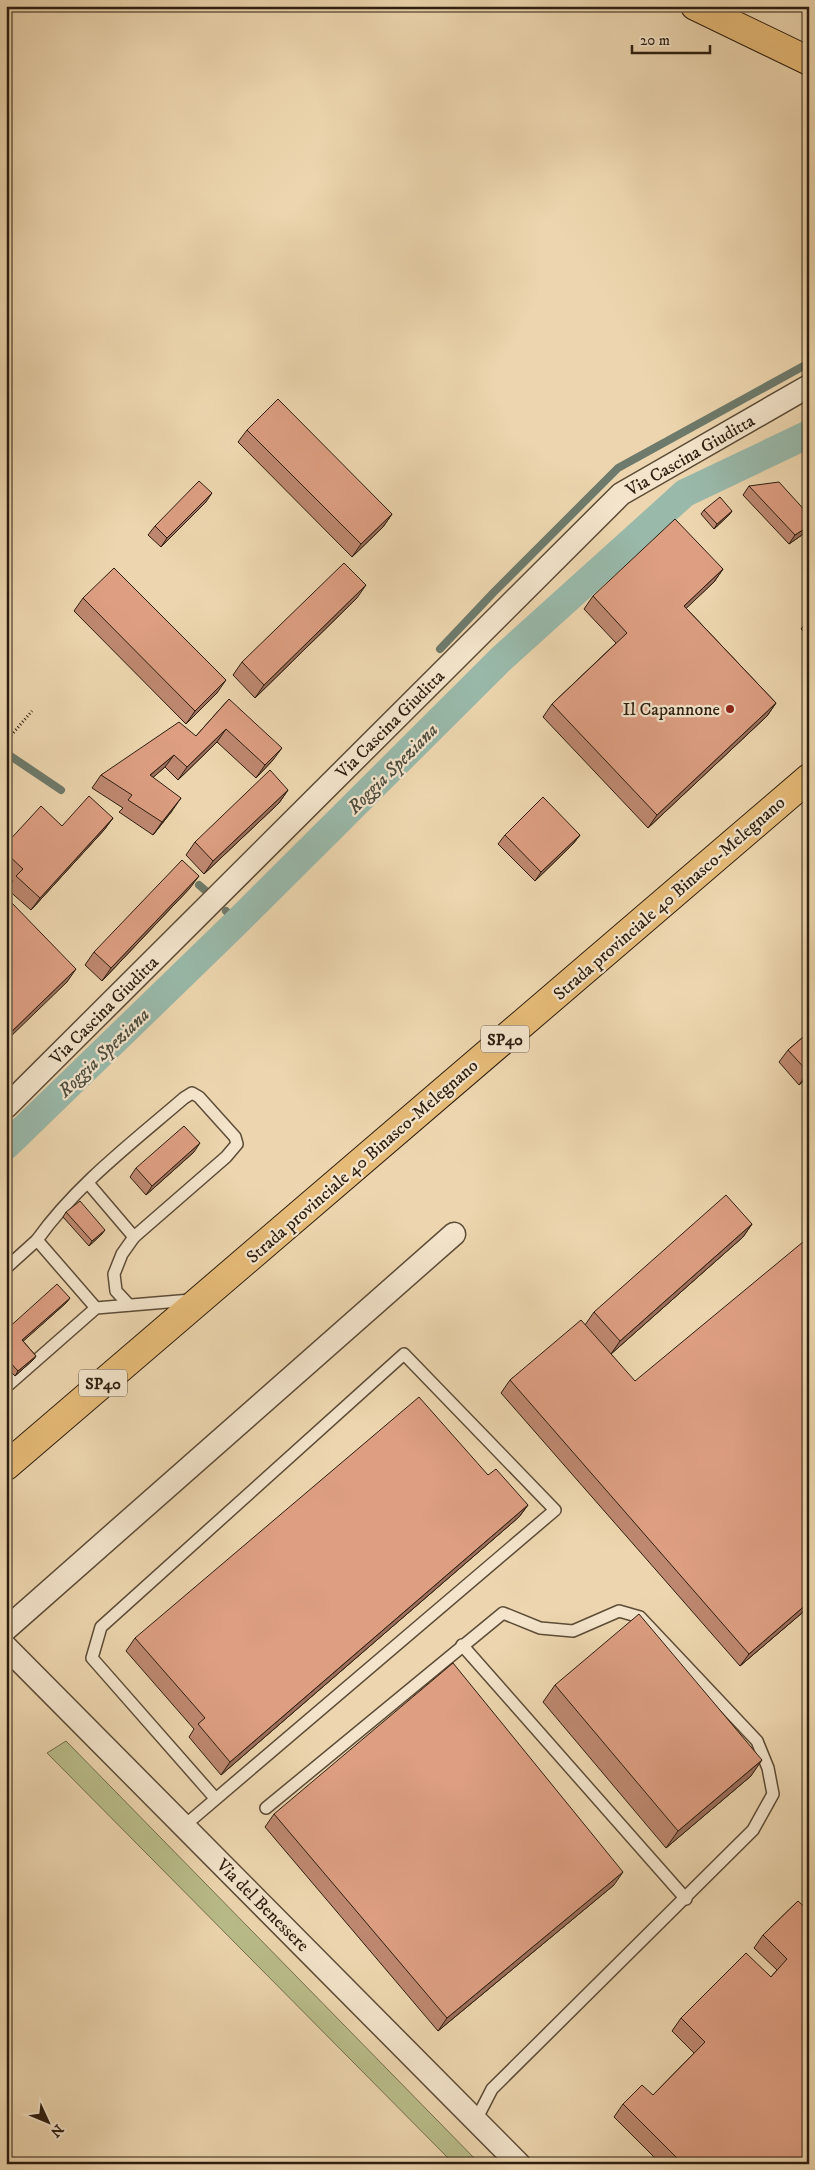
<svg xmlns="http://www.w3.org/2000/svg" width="815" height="2170" font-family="'IM FELL DW Pica',serif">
<rect width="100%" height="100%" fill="#edd6af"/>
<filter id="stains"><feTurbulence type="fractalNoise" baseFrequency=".004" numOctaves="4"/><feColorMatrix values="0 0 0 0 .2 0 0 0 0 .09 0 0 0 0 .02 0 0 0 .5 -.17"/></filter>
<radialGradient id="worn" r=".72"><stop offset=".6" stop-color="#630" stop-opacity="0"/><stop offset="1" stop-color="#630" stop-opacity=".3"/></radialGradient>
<path fill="#b9bd8a" stroke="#736e4c" d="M66 1741 480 2164H454L47 1753Z"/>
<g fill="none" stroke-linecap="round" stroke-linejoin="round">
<g stroke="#6e7b6c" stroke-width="8">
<path d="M440 649 494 592 618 468 809 363"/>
<path d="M6 753 61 790"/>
<path d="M199 885 206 891"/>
<path d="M226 911 237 922"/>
</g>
<path stroke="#99b9aa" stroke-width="28" d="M6 1146 237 922 501 659 685 493 809 434"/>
<g stroke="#5d4c37" stroke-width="14">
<g id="lane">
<path d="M88 1183 134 1237"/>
<path d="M37 1240C76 1185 133 1142 184 1098L192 1093 199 1097 235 1137 237 1144 226 1157 134 1237 122 1254 114 1274 116 1291 129 1305"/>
<path d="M6 1268 37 1240 96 1308"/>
<path d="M6 1387 96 1308 191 1300"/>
<path d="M462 1645 686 1899"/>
<path d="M266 1808 503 1613 540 1628 573 1631 619 1611 640 1617 757 1741 768 1768 773 1794 753 1830 492 2089 476 2120"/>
<path d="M184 1826 555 1510 404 1354 101 1627 92 1658 215 1798"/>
</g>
</g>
<g stroke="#5d4c37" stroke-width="25">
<g id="street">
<path d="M6 1107 621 494 809 386"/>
<path d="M6 1629 454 1234"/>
<path d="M6 1647 519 2164"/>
</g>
</g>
<g stroke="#2d1e0f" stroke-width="30">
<g id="primary">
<path d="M695 6 809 61"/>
<path d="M6 1466 809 778"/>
</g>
</g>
<path stroke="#2d1e0f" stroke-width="3" stroke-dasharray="1 2.5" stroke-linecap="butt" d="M6 738 8 739 32 711"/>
<use href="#lane" stroke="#f3e4cb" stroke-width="11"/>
<use href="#street" stroke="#f3e4cb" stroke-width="22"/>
<use href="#primary" stroke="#e6bb78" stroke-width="28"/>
</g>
<g fill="#be8870" stroke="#2d1e0f">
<path d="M247 430 392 514 383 527 352 557 238 442Z"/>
<path d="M749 486 809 530 789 544 743 495Z"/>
<path d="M206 502 161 547 148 535 155 526Z"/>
<path d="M704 510 732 511 729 515 714 529 701 514Z"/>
<path d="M723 569 714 582 686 608 776 703 767 716 648 828 543 717 552 704 616 643 584 609 593 596Z"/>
<path d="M83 598 217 693 186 724 74 611Z"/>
<path d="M357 598 255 698 233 675 242 662Z"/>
<path d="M809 618V637L801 629Z"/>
<path d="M229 699 273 760 256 778 217 742 178 780 165 767 153 777 172 811 153 835 119 812 123 808 92 788 101 775 196 736Z"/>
<path d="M288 790 279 803 204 874 186 855 195 842Z"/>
<path d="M113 818 104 830 31 910 7 889 13 881 6 874V844L62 826Z"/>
<path d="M505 835H580L573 844 535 881 498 844Z"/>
<path d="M190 888 102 981 85 965 94 952Z"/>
<path d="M809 1032V1076L799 1085 779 1062 788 1050Z"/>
<path d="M194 1152 146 1195 130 1177 136 1168Z"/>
<path d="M66 1212 102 1234 89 1246 63 1217Z"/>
<path d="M752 1224 743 1237 611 1354 809 1607 740 1666 501 1393 510 1380 585 1325 594 1312Z"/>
<path d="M70 1298 66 1303 23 1341 36 1356 33 1360 15 1376 6 1367V1330Z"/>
<path d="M488 1475 528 1505 519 1517 221 1775 189 1737 194 1729 126 1651 135 1638Z"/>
<path d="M555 1685 751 1776 666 1848 543 1702Z"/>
<path d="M274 1814 614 1885 438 2031 265 1827Z"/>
<path d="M798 1901 809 2164H661L614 2117 623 2104 653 2095 694 2053 672 2031 681 2018 771 1977 777 1970 754 1948 763 1935Z"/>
</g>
<g fill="#9b6f5b" stroke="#2d1e0f">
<path d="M212 493 206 502 161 547 167 538Z"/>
<path d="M732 511 729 515 714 529 717 524Z"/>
<path d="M392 514 383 527 352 557 361 544Z"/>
<path d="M809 526V530L789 544 795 535Z"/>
<path d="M723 569 714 582 675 619 684 606Z"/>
<path d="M366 585 357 598 255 698 264 685Z"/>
<path d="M226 680 217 693 186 724 195 711Z"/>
<path d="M776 703 767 716 648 828 657 815Z"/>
<path d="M226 729 217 742 178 780 187 767Z"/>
<path d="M282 748 273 760 256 778 265 765Z"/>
<path d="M174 755 165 767 141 788 150 775Z"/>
<path d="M288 790 279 803 204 874 213 861Z"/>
<path d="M181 798 172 811 153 835 162 822Z"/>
<path d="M113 818 104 830 31 910 40 898Z"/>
<path d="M580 835 573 844 535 881 541 872Z"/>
<path d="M199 876 190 888 102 981 111 968Z"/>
<path d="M76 969 67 982 6 1041V1037Z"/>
<path d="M809 1071V1076L799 1085 808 1072Z"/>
<path d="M200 1143 194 1152 146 1195 152 1186Z"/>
<path d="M752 1224 743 1237 611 1354 620 1341Z"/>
<path d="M105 1230 102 1234 89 1246 92 1241Z"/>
<path d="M70 1298 66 1303 19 1345 22 1340Z"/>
<path d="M36 1356 33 1360 15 1376 18 1371Z"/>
<path d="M528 1505 519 1517 221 1775 230 1762Z"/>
<path d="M809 1602V1607L740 1666 749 1654Z"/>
<path d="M762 1760 751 1776 666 1848 678 1831Z"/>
<path d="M623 1872 614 1885 438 2031 447 2018Z"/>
</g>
<g fill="#dd9e82" stroke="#2d1e0f">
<path d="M278 399 392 514 361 544 247 430Z"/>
<path d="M199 481 212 493 167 538 155 526Z"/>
<path d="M779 482 809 515V526L795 535 749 486Z"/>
<path d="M720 497 732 511 717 524 704 510Z"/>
<path d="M675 519 723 569 684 606 776 703 657 815 552 704 627 633 593 596Z"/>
<path d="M344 563 366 585 264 685 242 662Z"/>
<path d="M114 568 226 680 195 711 83 598Z"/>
<path d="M229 699 282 748 265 765 226 729 187 767 174 755 150 775 181 798 162 822 128 800 132 795 101 775 179 722 196 736Z"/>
<path d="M270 770 288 790 213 861 195 842Z"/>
<path d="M89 796 113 818 40 898 16 876 23 869 6 853V844L41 806 62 826Z"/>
<path d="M543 797 580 835 541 872 505 835Z"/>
<path d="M182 860 199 876 111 968 94 952Z"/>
<path d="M10 901 76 969 6 1037V905Z"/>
<path d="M809 1032V1071L808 1072 788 1050Z"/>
<path d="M184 1126 200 1143 152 1186 136 1168Z"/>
<path d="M726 1195 752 1224 620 1341 594 1312Z"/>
<path d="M80 1201 105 1230 92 1241 66 1212Z"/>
<path d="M809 1237V1602L749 1654 510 1380 581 1320 635 1381Z"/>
<path d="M57 1284 70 1298 22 1340 36 1356 18 1371 6 1358V1330Z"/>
<path d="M419 1397 488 1475 496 1469 528 1505 230 1762 198 1724 205 1718 135 1638Z"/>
<path d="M639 1614 762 1760 678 1831 555 1685Z"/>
<path d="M453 1663 623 1872 447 2018 274 1814Z"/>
<path d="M798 1901 809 1911V2164H683L623 2104 642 2085 653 2095 705 2042 681 2018 746 1953 771 1977 787 1959 763 1935Z"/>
</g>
<circle fill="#8f2418" stroke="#f3e4cb" stroke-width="2" cx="730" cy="709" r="5"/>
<g text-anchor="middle" stroke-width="4.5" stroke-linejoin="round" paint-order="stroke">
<g fill="#f3e4cb" stroke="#685947" stroke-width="1">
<rect x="481" y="1025.5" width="48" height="27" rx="4"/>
<rect x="79" y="1369.5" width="48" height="27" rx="4"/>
</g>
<g font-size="16" font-weight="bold" fill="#2d1e0f">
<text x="505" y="1045">SP40</text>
<text x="103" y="1389">SP40</text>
</g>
<g font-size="18" fill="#2d1e0f" stroke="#f3e4cb">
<text transform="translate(690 455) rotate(-30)" y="6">Via Cascina Giuditta</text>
<text transform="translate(390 724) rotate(-45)" y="6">Via Cascina Giuditta</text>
<text transform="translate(669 898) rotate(-41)" y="6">Strada provinciale 40 Binasco-Melegnano</text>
<text transform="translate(104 1010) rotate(-45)" y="6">Via Cascina Giuditta</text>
<text transform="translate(362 1161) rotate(-41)" y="6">Strada provinciale 40 Binasco-Melegnano</text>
<text transform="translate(263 1905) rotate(45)" y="6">Via del Benessere</text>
</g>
<g font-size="18" fill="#2d1e0f" stroke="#f3e4cb" text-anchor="end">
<text x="720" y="715">Il Capannone</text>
</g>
<g font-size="19" font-style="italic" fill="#4d4c3e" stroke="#f3e4cb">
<text transform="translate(392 768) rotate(-45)" y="7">Roggia Speziana</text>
<text transform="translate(103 1052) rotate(-44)" y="7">Roggia Speziana</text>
</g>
</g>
<rect width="815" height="2170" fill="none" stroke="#edd6af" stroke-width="25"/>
<rect x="8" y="8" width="800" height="2155" fill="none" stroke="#2d1e0f" stroke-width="2.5"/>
<rect x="12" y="12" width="790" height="2145" fill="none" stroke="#2d1e0f"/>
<g transform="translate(48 2122) rotate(134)" stroke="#f3e4cb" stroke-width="4" paint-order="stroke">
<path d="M0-4L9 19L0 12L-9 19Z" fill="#2d1e0f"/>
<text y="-8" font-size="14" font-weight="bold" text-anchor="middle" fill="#2d1e0f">N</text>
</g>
<path d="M632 45v8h78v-8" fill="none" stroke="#2d1e0f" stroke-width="2.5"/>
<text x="640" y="45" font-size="15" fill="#2d1e0f" stroke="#f3e4cb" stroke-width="4" paint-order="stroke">20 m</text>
<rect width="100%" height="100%" filter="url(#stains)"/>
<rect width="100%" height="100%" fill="url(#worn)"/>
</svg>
